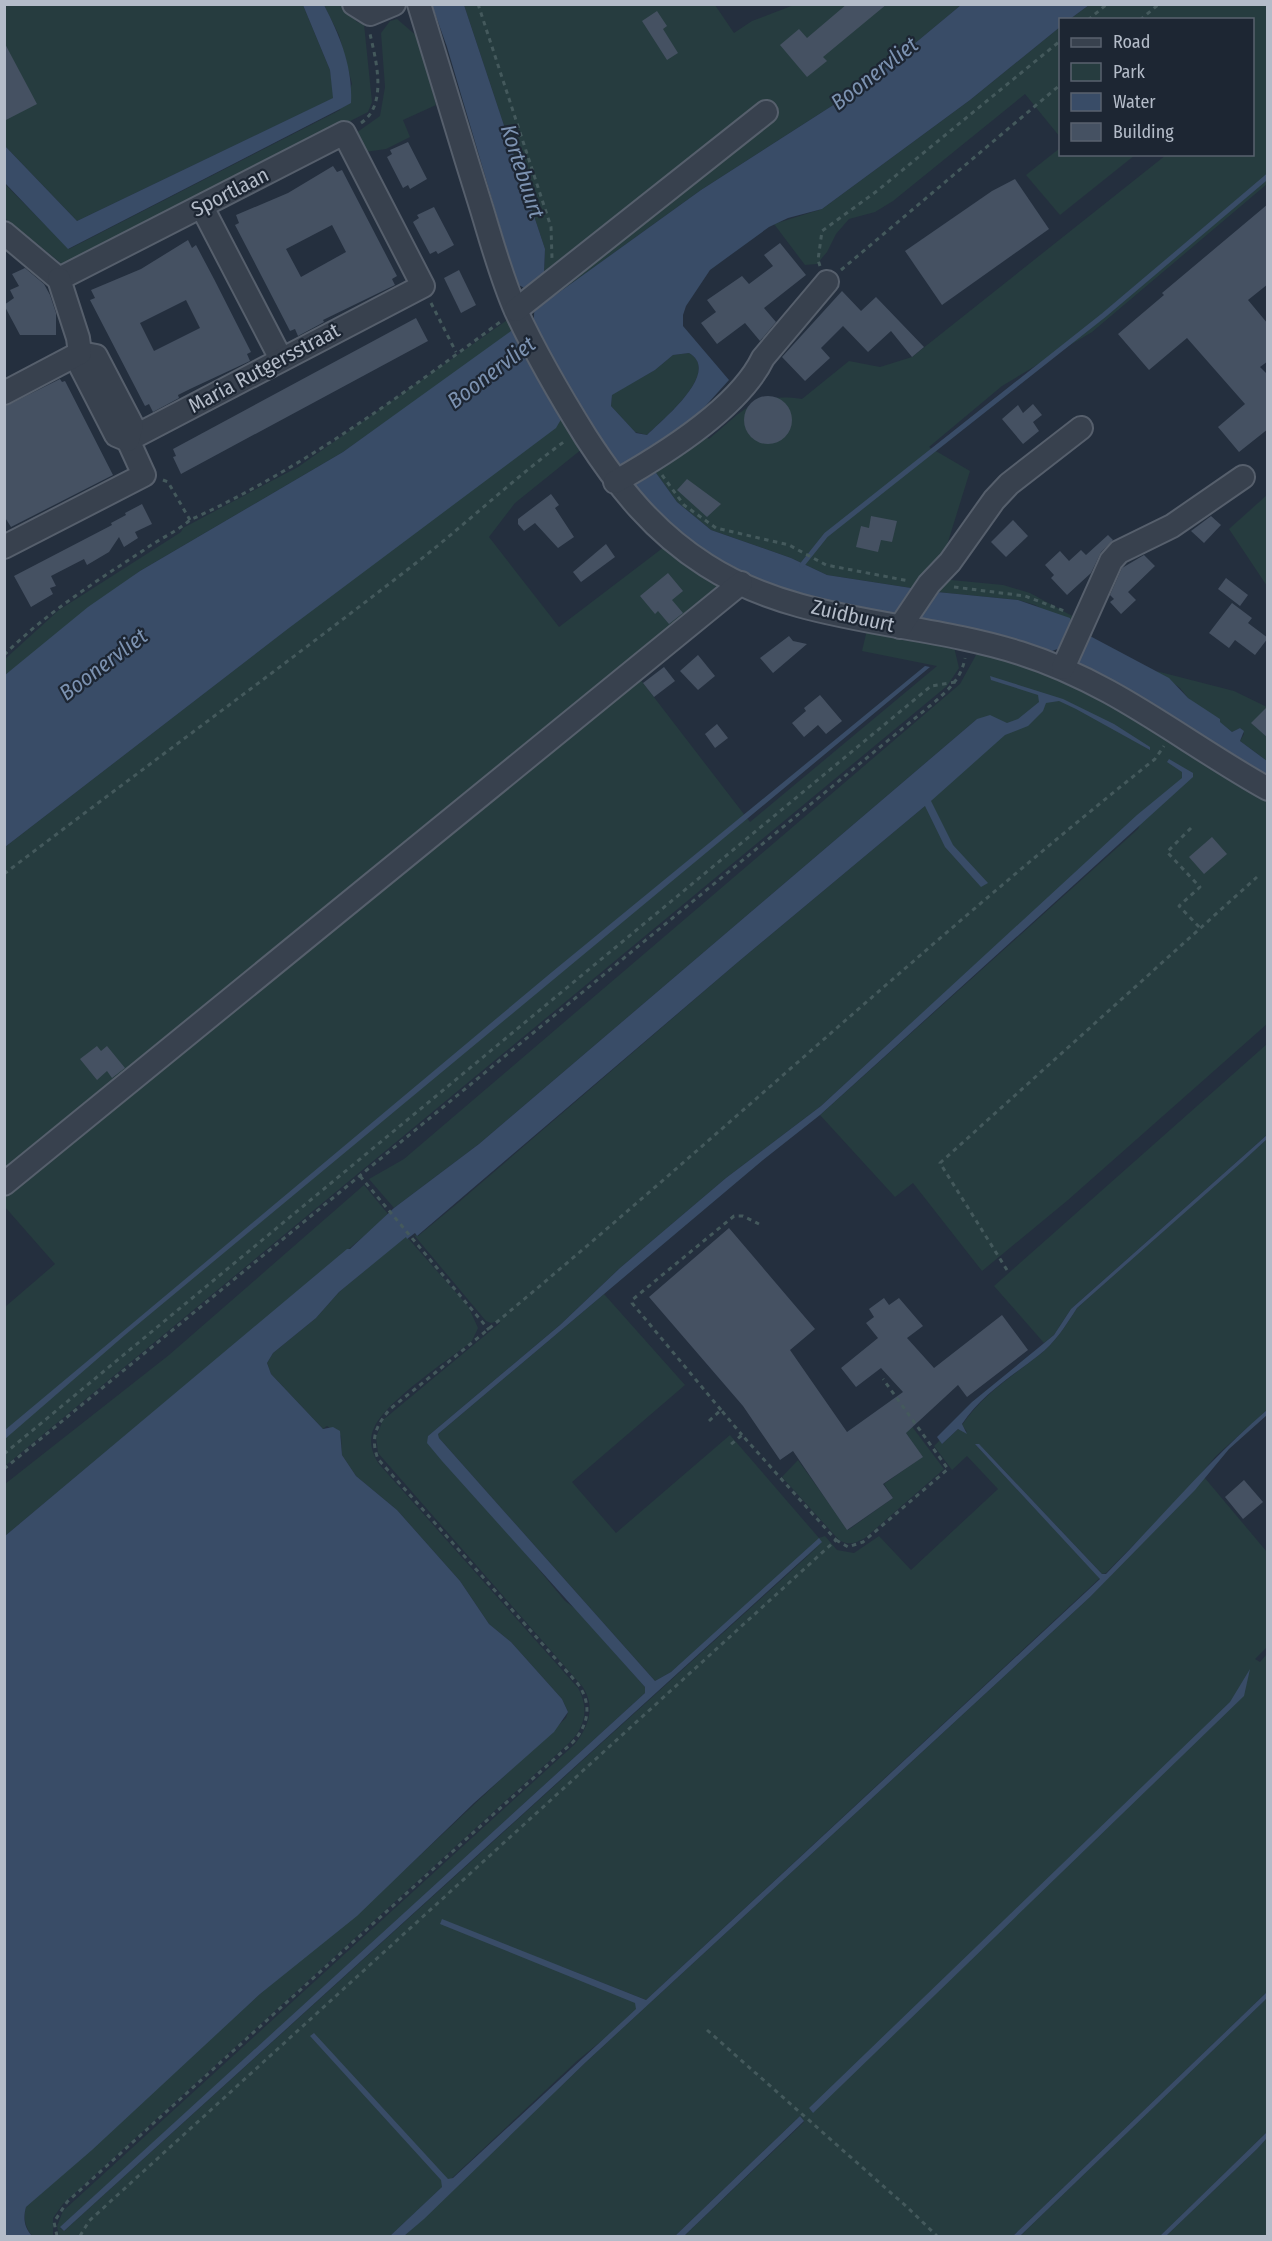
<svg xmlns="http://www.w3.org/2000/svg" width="1272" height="2241" font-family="'Fira Sans Condensed',sans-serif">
<rect width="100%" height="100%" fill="#242f3e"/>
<g fill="#263c3f">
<path d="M4 5H303L330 70 334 98 77 221 5 146Z"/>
<path d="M324 5H344L357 22 364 24 372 102 368 112 74 261 62 264 5 218 4 183 69 249 340 110 352 84 339 35Z"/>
<path d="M464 5H715L734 33 752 21 794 5H961L866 84 701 190 554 296 561 280 544 274 545 249Z"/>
<path d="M1089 5H1267V184L1092 332 1002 386 929 447 970 471 943 558 941 579 1003 585 1030 593 1076 618 1073 627 1035 605 1018 600 937 592 827 575 791 558 711 530 677 502 654 470 697 430 709 439C743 411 754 392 802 399L849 361 880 367 912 357 1166 155 1252 154V20L1070 19Z"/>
<path d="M397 19 418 37 436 105 403 120 410 137 386 149 365 152 356 133 380 116 385 87 381 33 390 21Z"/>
<path d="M1060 27V137L1025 94 893 201 875 212 849 219 836 234 827 252 817 264 805 265 774 224 822 209 970 100Z"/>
<path d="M1060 148V154L1135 155 1060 215 1026 175Z"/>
<path d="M510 318 517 329 343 452 140 571 5 675V659L59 610 181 532 183 528 298 467Z"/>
<path d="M689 353C722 372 662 420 647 435L635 432 611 406 612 394 655 370 673 355Z"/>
<path d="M563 416 582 449 515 503 489 537 559 627 664 547 726 588 5 1172V847Z"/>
<path d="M1267 495V586L1229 529Z"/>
<path d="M867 630 954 647 959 668 947 686 5 1466V1307L55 1264 5 1207V1194L640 679 750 822 937 666 862 651Z"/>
<path d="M984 650 1038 667 1105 698 1267 800V1024L1068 1200 982 1271 913 1183 895 1197 820 1115 1138 829 1149 806 821 1106 726 1178 620 1268 560 1325 428 1436 565 1601 577 1610 645 1687V1693L60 2228 64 2231 822 1543 671 1672 655 1681 439 1438 438 1434 604 1294 685 1385 572 1482 616 1533 730 1435 819 1538 825 1536 837 1550 854 1553 879 1536 911 1570 998 1489 967 1456 952 1470 934 1446 940 1440 942 1444 958 1429 967 1432 962 1425C981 1396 1012 1376 1039 1355 1055 1343 1066 1325 1077 1308L1267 1139V1410L1216 1456 1183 1495 1106 1573 1102 1574 995 1461 975 1444 1100 1578 646 2000 560 1966 646 2005 578 2060 390 2236H59L57 2226 63 2211 575 1744C589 1726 596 1706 582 1686L378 1453 376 1437 383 1420 500 1323 498 1321 491 1323 486 1321 414 1235 418 1236 459 1202 738 962 931 801 977 719 479 1144 394 1208 369 1179 404 1159 960 684 976 655Z"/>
<path d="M1156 671 1234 691 1267 707V761L1240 741 1244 734 1240 728 1232 732 1188 698 1180 688Z"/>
<path d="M1267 1044V1135L1071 1309 1054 1335 1044 1343 994 1286Z"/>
<path d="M364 1185 388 1214 381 1222 5 1536V1484L169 1355Z"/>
<path d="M406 1236 468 1306 478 1328 472 1341C447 1361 386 1401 374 1428 368 1440 372 1454 379 1464L578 1688C589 1707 586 1727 569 1743L63 2204 53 2218V2236H32C25 2227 23 2218 26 2207L260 1994 398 1876 566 1718 568 1712 562 1699 511 1642 489 1624 460 1581 397 1510 356 1476 342 1455 341 1436 327 1426 323 1429 271 1374 267 1363 273 1353 316 1318 339 1292Z"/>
<path d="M892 1400 944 1469 865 1538C856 1543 849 1546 839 1540L782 1477 798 1460 848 1530 893 1498 884 1484 922 1457 887 1404Z"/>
<path d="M1204 1477 1267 1552V1647L1255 1659 1260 1662 1267 1654V1992L1013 2236H684L804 2122 800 2116 675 2236H404L586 2062 1090 1597Z"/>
<path d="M1267 1998V2132L1160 2236H1020Z"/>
<path d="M1267 2138V2236H1166L1257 2149Z"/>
</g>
<g fill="#394c67" fill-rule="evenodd">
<path d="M303 5H324C340 36 353 67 351 103L340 109 68 249 5 183V146L77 221 333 98 330 70Z"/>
<path d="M432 5H464L545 249 543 296H554L701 190 866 84 961 5H1089L1070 19 1060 20V27L970 100 822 209 788 218 769 227 710 270 686 306 683 315V326L729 380 690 423 654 470 677 502 711 530 791 558 827 575 937 592 1018 600 1070 618 1073 627 1169 678 1188 698 1220 719V722L1232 732 1240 728 1244 731 1240 741 1267 761V779L1121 684 1077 663 1076 650 1066 646 1052 651 975 629 822 602 756 581 694 547 633 491 637 476 619 468 563 416 556 428 289 628 5 847V675L88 607 140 571 343 452 511 331 535 328C530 304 546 299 517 284L447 47ZM689 353C722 372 662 420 647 435L636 433 611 406 612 395 655 370 673 355Z"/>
<path d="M925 666 930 667 125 1335 5 1439V1430L552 972Z"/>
<path d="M990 676 1063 699 1114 724 1150 747V750L1076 709 1059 701 1046 703 1043 711 1028 726 1005 735 931 801 953 845 988 883 981 887 945 847 925 806 738 962 417 1236 415 1233 407 1239 406 1237 339 1292 316 1318 273 1353 267 1363 271 1374 323 1429 333 1427 340 1431 342 1455 356 1476 397 1510 460 1581 489 1624 511 1642 562 1699 568 1712 554 1732 474 1803 357 1916 260 1994 92 2150 26 2207C23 2218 24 2227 32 2236H5V1536L347 1249H350L394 1208 479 1144 977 719 990 715 1007 723 1018 719 1039 702 1038 695 991 680Z"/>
<path d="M1169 759 1193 773V777L820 1115 763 1160 438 1434 439 1438 655 1681 671 1672 819 1538 822 1542 64 2231 60 2227 645 1693V1687L442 1461 427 1443 428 1436 560 1325 620 1268 726 1178 821 1106 1137 815 1182 778V772L1167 762Z"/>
<path d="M1267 1135V1139L1242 1162 1077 1308C1066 1325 1055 1343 1039 1355 1012 1376 981 1395 962 1424L967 1434 958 1429 942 1444 937 1437 972 1402 1054 1335 1071 1309Z"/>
<path d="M1267 1410V1415L1229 1449 1195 1490 1090 1597 586 2062 424 2219 404 2236H390L442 2187 441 2180 310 2036 314 2033 448 2179 453 2178 636 2009 635 2003 440 1924 442 1919 646 2000 1100 1579 975 1444H979L1102 1574H1106C1160 1519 1209 1460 1267 1410Z"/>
<path d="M1250 1669 1244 1696 813 2113 809 2108 1230 1702Z"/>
<path d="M1267 1992V1998L1262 2003 1020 2236H1013Z"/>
<path d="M800 2116 804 2121 684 2236H675Z"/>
<path d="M1267 2132V2138L1257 2149 1166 2236H1160Z"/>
</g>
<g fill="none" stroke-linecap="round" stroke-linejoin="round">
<path stroke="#394c67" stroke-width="5" d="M802 565 826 535 1104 315 1268 176"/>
</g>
<g fill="#455162" fill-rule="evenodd">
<path d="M847 4H887L823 57 827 61 807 77 780 45 799 29 807 38Z"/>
<path d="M657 11 667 26 663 29 678 53 667 60 642 21Z"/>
<path d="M4 42 37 104 4 121Z"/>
<path d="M408 142 427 179 410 189 408 185 403 188 387 157 392 154 390 150Z"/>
<path d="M333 166 337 172 342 170 397 276 392 279 395 285 323 320 324 322 298 336 295 329 290 331 247 248 235 225 239 223 236 215 288 193ZM332 225 346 252 301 277 286 249Z"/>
<path d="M1015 179 1049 229 942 305 905 251 992 191Z"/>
<path d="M1268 204V284L1248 300 1268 324V361L1260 367 1268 375V429L1239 452 1218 427 1245 404 1187 338 1149 370 1118 334 1164 295 1162 293Z"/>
<path d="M434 207 454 245 438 254 436 251 430 254 413 222 419 218 417 215Z"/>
<path d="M188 240 192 248 196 245 214 279 251 352 247 354 250 361 190 389 178 395 179 398 153 412 149 404 145 406 90 300 95 298 91 290 141 269ZM186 300 200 328 154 351 140 323Z"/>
<path d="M780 243 806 275 764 308 776 322 760 341 745 323 717 344 701 323 716 312 707 300 742 276 749 284 773 266 764 255Z"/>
<path d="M25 268 44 284 50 295 56 313V335H20L4 305 14 298 10 290 19 286 12 274Z"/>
<path d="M459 270 476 305 461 313 444 278Z"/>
<path d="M842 291 861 311 876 297 924 347 912 357 891 331 868 352 843 326 821 348 830 358 805 381 782 357Z"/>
<path d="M416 318 428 341 181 474 173 457 176 456 173 449Z"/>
<path d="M60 379 62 382 65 381 113 475 11 527 4 516V407Z"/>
<circle cx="768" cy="420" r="24"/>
<path d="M1033 404 1042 415 1033 422 1039 431 1023 444 1002 419 1018 405 1023 413Z"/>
<path d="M687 479 721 504 707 517 677 490Z"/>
<path d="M551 494 559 505 555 508 574 537 558 548 535 523 524 531 518 524V519Z"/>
<path d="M142 504 152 524 135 532 138 538 124 547 119 537 109 552 87 565 84 559 51 576 56 586 50 588 53 594 31 607 14 576 112 525 111 523 126 515 125 513Z"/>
<path d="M871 516 897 521 892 542 881 540 878 552 856 547 861 526 869 528Z"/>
<path d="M1211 516 1221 525 1204 543 1191 531Z"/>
<path d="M1013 520 1028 536 1006 557 991 542Z"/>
<path d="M1108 535 1113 540 1101 552 1091 573 1067 595 1051 578 1054 575 1045 565 1060 551 1069 561 1081 550 1086 555Z"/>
<path d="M606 544 615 557 581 582 573 572Z"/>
<path d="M1144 555 1155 566 1128 592 1136 600 1121 614 1110 602 1114 599 1110 595 1122 568Z"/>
<path d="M668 573 683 591 672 600 683 613 669 624 658 611 655 614 640 596Z"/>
<path d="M1226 578 1248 595 1240 606 1218 589Z"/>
<path d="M1232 603 1252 618 1248 623 1268 638 1255 655 1235 640 1229 648 1209 633Z"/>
<path d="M789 636 793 641 807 644 773 673 760 658Z"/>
<path d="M698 655 715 676 698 690 680 671Z"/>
<path d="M664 667 675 681 654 697 643 683Z"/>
<path d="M820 695 842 721 826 734 818 725 804 737 792 723 806 711 804 708Z"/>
<path d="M1268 706V738L1251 723Z"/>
<path d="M717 724 728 738 715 748 705 734Z"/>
<path d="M1212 837 1227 854 1204 874 1189 857Z"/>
<path d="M97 1046 101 1051 107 1046 125 1068 112 1078 107 1071 97 1080 80 1059Z"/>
<path d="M729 1228 815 1329 790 1350 847 1432 903 1392 881 1368 856 1387 841 1368 878 1338 866 1323 874 1317 869 1309 884 1298 889 1305 899 1298 923 1326 907 1338 934 1368 1002 1315 1028 1350 967 1397 958 1385 906 1433 923 1457 883 1484 893 1498 847 1530 793 1451 780 1460 743 1406 649 1297Z"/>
<path d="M1244 1480 1263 1502 1243 1519 1225 1497Z"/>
</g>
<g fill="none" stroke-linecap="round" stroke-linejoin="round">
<g stroke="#565f6c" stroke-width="26">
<g id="minor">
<path d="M354 4 370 14 394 4"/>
<path d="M419 4C439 69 458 133 478 197 490 235 500 275 516 311 536 354 561 397 586 437 619 488 654 532 706 565 799 625 917 620 1020 653 1115 683 1182 741 1268 789"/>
<path d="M202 207 281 359"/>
<path d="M4 233 59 279 344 133 423 286 128 440 144 475 4 547"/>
<path d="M516 310 766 112"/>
<path d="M80 353 96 356 132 425 128 440 116 435 80 365Z"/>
<path d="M4 393 80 353 78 338 59 279"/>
<path d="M615 482C663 455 739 408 763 358L827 282"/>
<path d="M900 627 929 584 950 562 994 500 1009 484 1081 428"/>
<path d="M1063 668 1111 561 1119 552 1172 526 1243 477"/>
<path d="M4 1184 741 583"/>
</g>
</g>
<g stroke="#44595c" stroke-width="3" stroke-dasharray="4.5 4.5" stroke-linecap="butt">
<path d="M478 4 551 227 552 258"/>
<path d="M1088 20 1107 4"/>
<path d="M1140 20 1159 4"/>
<path d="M361 123C388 105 376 60 370 34"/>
<path d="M820 266 818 260 822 231 877 191 1060 41"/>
<path d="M841 270 1060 85"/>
<path d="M431 303 456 352"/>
<path d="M662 475 684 505 716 528 789 545 826 565 909 581"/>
<path d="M163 480 168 482 190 520"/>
<path d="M954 587 1025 596 1067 612"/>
<path d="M4 655C46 613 95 582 144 550 159 539 176 532 190 520 302 469 402 395 500 322"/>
<path d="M1191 828 1167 852 1200 887 1179 906 1200 928"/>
<path d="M4 874C138 772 274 673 407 570 461 529 510 481 565 441"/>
<path d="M360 1176 489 1330"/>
<path d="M1007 1270 940 1163 1257 877"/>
<path d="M721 1410 632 1303V1300L734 1216H743L759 1224"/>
<path d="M709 1421 721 1410 742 1435"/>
<path d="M4 1454 931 686 956 682"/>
<path d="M4 1469 931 705C947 691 961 680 965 658"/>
<path d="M836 1540 848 1547 863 1542 948 1469 883 1379"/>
<path d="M707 2030 907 2207 937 2236"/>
<path d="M57 2236 54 2222 67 2202 573 1742C589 1724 592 1704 578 1684L378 1459C370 1438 376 1426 390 1409 652 1201 893 968 1155 759L1164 746"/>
<path d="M80 2236 89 2221 836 1540 742 1435 729 1446"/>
</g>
<use href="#minor" stroke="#38414e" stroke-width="22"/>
</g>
<g text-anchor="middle" stroke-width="4.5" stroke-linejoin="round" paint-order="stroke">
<g font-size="21" fill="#b4bcc9" stroke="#1d2633">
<text transform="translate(230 192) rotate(-27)" y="7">Sportlaan</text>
<text transform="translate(264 368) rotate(-28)" y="7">Maria Rutgersstraat</text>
<text transform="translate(853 616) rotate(13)" y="7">Zuidbuurt</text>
</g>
<g font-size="22" font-style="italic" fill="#7c92b1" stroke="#1d2633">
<text transform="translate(874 73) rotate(-38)" y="8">Boonervliet</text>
<text transform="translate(523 171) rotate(72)" y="8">Kortebuurt</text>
<text transform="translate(491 372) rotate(-37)" y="8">Boonervliet</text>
<text transform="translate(103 664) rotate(-37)" y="8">Boonervliet</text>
</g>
</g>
<rect width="1272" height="2241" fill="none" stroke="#b4bcc9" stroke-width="12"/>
<rect x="1059" y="18" width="195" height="138" fill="#1d2633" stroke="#59626f" stroke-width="1.5"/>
<rect x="1071" y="38" width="30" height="9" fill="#38414e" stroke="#59626f" stroke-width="1.5"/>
<text x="1113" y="48" font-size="18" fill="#b4bcc9">Road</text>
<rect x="1071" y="63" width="30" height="18" fill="#263c3f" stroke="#59626f" stroke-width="1.5"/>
<text x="1113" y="78" font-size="18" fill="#b4bcc9">Park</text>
<rect x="1071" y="93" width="30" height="18" fill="#394c67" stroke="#59626f" stroke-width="1.5"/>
<text x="1113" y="108" font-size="18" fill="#b4bcc9">Water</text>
<rect x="1071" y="123" width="30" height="18" fill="#455162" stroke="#59626f" stroke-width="1.5"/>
<text x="1113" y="138" font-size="18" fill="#b4bcc9">Building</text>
</svg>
